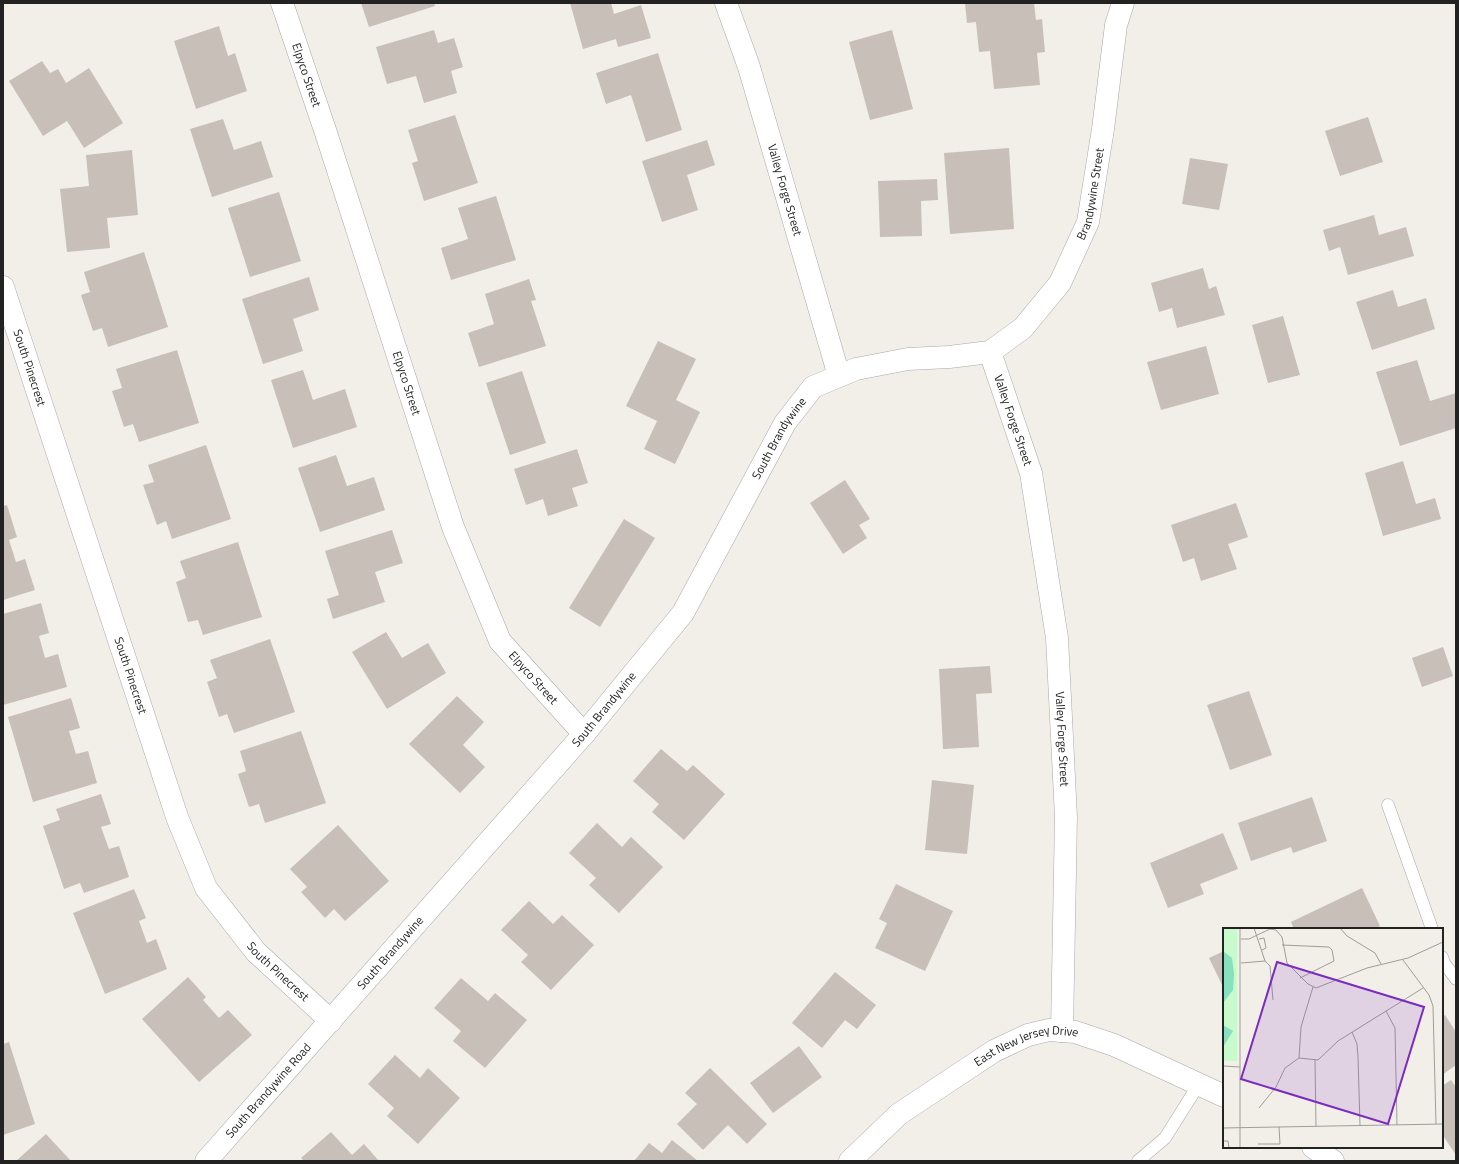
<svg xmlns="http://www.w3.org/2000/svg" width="1459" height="1164" font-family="'Titillium Web',sans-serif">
<rect width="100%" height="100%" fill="#f2efe9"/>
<g fill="#c7bfb8">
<path d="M361 3H434L435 6 369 27Z"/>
<path d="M570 3H611L614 14 641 5 651 38 618 47 616 39 583 49Z"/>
<path d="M965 3H1034L1036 20 1042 19 1045 52 1037 53 1040 85 994 89 990 51 979 52 976 22 967 23Z"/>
<path d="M219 26 228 56 235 53 247 91 196 109 174 41Z"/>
<path d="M434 30 438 43 454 38 463 67 451 71 457 93 424 103 416 76 387 84 376 47Z"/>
<path d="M892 30 913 109 870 120 849 42Z"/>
<path d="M658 53 682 130 646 142 631 95 606 104 596 73Z"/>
<path d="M42 61 50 73 58 69 66 83 89 68 123 123 84 148 67 121 43 136 9 81Z"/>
<path d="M455 115 478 183 424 201 412 163 418 161 408 130Z"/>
<path d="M1368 117 1383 162 1340 176 1325 131Z"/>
<path d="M223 119 234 150 261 141 273 177 212 197 190 129Z"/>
<path d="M707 140 715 165 687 175 698 210 662 222 642 161Z"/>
<path d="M1009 148 1014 229 950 234 944 153Z"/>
<path d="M132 150 138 215 107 218 110 248 67 252 60 189 89 186 86 155Z"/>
<path d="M1190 158 1228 164 1219 210 1182 204Z"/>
<path d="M937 179 938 200 921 201 922 236 880 237 878 181Z"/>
<path d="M279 192 301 261 250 277 228 208Z"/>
<path d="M496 196 516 260 451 280 441 248 468 239 458 208Z"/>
<path d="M1374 215 1379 235 1406 227 1414 256 1348 275 1340 247 1329 251 1323 230Z"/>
<path d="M144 252 168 327 108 347 102 328 93 331 81 295 90 292 84 272Z"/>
<path d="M1203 268 1209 289 1216 286 1225 315 1177 328 1172 308 1159 312 1151 283Z"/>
<path d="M309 277 319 310 293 319 303 351 263 364 242 299Z"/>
<path d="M529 279 536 300 531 301 546 346 479 367 468 333 494 324 485 294Z"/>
<path d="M1393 290 1398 307 1426 298 1435 329 1372 350 1356 302Z"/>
<path d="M1283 316 1300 375 1268 383 1252 325Z"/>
<path d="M658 341 696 359 676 400 700 412 675 464 644 449 657 421 626 406Z"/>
<path d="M1206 346 1219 394 1161 410 1147 362Z"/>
<path d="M177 350 199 423 139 442 133 424 124 427 112 391 122 388 116 369Z"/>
<path d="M1417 360 1430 401 1456 393V428L1400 446 1376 372Z"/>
<path d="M303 370 313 400 345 389 357 427 293 448 271 380Z"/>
<path d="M522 371 546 443 510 455 486 383Z"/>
<path d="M206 445 231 519 172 539 166 521 157 525 143 485 154 482 148 465Z"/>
<path d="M577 449 588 483 572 488 578 506 548 516 543 499 526 505 514 469Z"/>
<path d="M336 455 347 486 374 477 385 510 320 532 298 468Z"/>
<path d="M1403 461 1416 504 1435 498 1441 519 1383 536 1365 473Z"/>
<path d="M845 480 870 519 859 525 867 538 843 554 810 503Z"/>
<path d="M1236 503 1248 537 1228 544 1237 569 1201 581 1194 558 1183 562 1171 525Z"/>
<path d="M7 505 17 537 9 540 16 562 25 559 35 590 3 600V506Z"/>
<path d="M624 519 655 538 600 627 569 608Z"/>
<path d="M392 530 403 563 375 572 385 602 333 619 327 599 339 595 325 551Z"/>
<path d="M238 542 262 617 203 635 198 620 188 622 176 582 186 578 180 561Z"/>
<path d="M41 603 49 633 39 636 45 658 58 654 67 687 3 705V614Z"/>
<path d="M386 632 402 658 428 643 446 673 387 709 352 652Z"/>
<path d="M270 639 295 712 234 733 227 714 219 717 207 682 217 678 210 660Z"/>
<path d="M1443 647 1453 676 1422 687 1412 658Z"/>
<path d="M990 666 992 693 976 694 979 747 943 749 939 669Z"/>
<path d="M1249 691 1272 755 1230 770 1207 705Z"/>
<path d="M457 696 484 722 463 745 485 767 460 793 409 744Z"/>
<path d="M71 698 80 728 69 731 76 754 88 751 97 783 33 802 8 717Z"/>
<path d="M301 731 326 803 265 823 259 804 249 807 238 774 246 771 240 751Z"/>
<path d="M661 749 687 771 693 765 725 794 684 840 652 812 659 804 633 781Z"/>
<path d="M932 780 974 785 967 854 925 850Z"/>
<path d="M101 794 111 824 101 827 109 849 119 846 129 877 84 893 80 883 64 889 43 826 60 820 56 809Z"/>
<path d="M1312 797 1327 841 1293 853 1291 847 1251 861 1238 823Z"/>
<path d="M597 823 622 847 631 837 663 867 619 913 589 885 596 878 569 853Z"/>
<path d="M338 825 389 881 345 921 334 909 325 918 301 892 307 887 290 869Z"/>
<path d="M1223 833 1238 869 1200 884 1204 894 1168 908 1150 863Z"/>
<path d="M896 884 953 911 925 971 875 948 887 923 879 919Z"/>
<path d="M1362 888 1380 926 1374 929H1294L1291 922Z"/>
<path d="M134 889 146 918 139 921 147 943 156 939 167 969 105 994 73 913Z"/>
<path d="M529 901 553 924 562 915 594 945 551 990 521 962 528 955 501 930Z"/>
<path d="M1224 951V989L1209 958Z"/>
<path d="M835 972 876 1005 857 1029 845 1020 822 1048 792 1023Z"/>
<path d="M188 977 206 997 203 1000 219 1018 228 1010 252 1035 199 1082 142 1019Z"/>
<path d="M461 978 488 1001 495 993 527 1020 485 1068 453 1041 461 1031 434 1008Z"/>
<path d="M1445 1015 1456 1032V1065L1442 1075V1017Z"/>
<path d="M9 1042 35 1124 3 1135V1044Z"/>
<path d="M799 1046 822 1077 773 1113 750 1083Z"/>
<path d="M395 1055 420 1078 428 1068 460 1098 418 1144 387 1116 394 1108 368 1084Z"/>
<path d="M710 1068 767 1124 747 1144 728 1125 703 1150 677 1124 697 1104 685 1093Z"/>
<path d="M1451 1080 1456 1087V1155L1442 1134V1086Z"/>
<path d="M331 1132 352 1155 364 1144 379 1161H304L301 1158Z"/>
<path d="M46 1134 71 1161H16Z"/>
<path d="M672 1140 698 1161H634L649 1143 662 1153Z"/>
</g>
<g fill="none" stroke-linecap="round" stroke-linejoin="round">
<g stroke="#a9a9a9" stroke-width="13">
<g id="lane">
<path d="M1388 805 1432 929"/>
<path d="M1442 957 1444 963 1456 979"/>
<path d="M1138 1161 1165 1138 1199 1084"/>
</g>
</g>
<g stroke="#a9a9a9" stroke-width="23">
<g id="street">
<path id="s1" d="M282 3 326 133 453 527 500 641 584 734"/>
<path id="s2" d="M726 3 749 67 839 376"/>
<path id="s3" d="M3 287 177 817 206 888 256 952 331 1021"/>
<path id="s4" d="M990 352 1031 473 1057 638 1066 817 1062 1031"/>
<path d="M1313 1147 1333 1161"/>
<path id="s5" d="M206 1161 584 734 683 613 785 423 813 387 856 369 908 359 949 357 990 352 1023 328 1060 283 1088 222 1103 129 1116 25 1123 3"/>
<path id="s6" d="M850 1161 899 1114 994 1051 1028 1035 1049 1030 1075 1032 1114 1045 1224 1096"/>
</g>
</g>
<use href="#lane" stroke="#fff" stroke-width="12"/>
<use href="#street" stroke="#fff" stroke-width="22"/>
</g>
<g text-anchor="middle" stroke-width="3" stroke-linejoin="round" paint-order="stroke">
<g font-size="12" fill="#222" stroke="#fff">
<text dy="4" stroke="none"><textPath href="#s1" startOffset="76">Elpyco Street</textPath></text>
<text dy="4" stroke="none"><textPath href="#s2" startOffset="196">Valley Forge Street</textPath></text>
<text dy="4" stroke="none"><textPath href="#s5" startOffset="1364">Brandywine Street</textPath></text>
<text dy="4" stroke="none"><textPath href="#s3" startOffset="85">South Pinecrest</textPath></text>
<text dy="4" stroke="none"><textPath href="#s1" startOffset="400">Elpyco Street</textPath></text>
<text dy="4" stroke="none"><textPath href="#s4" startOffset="72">Valley Forge Street</textPath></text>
<text dy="4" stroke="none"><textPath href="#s5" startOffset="926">South Brandywine</textPath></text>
<text dy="4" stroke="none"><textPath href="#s3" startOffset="409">South Pinecrest</textPath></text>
<text dy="4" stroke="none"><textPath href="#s1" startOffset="724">Elpyco Street</textPath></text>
<text dy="4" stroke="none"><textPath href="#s5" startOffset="602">South Brandywine</textPath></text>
<text dy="4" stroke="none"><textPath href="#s4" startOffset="396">Valley Forge Street</textPath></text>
<text dy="4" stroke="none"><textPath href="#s5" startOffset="278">South Brandywine</textPath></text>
<text dy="4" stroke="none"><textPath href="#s3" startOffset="745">South Pinecrest</textPath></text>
<text dy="4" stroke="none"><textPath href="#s6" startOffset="215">East New Jersey Drive</textPath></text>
<text dy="4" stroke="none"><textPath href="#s5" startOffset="94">South Brandywine Road</textPath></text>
</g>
</g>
<g transform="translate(1223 928)">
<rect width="220" height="220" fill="#f2efe9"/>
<path d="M0 0H14V133H0Z" fill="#c8facc"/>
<path d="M0 23 9 30 11 46 10 62 0 75ZM0 97 10 103 0 119Z" fill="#88e0be"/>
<path fill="none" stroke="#9f9d99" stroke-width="1" d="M117 0 124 8 152 25 158 36M171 0H184M18 11H26L47 1 53 2 59 9 64 35 85 56 93 60 144 40 185 30 220 14M36 11 41 10 43 20 39 22M59 17 106 19 109 22 111 33 77 50M180 32 206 67 210 78 213 196M42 33 47 38 50 72M18 35 42 33 31 0M163 83 172 100 174 197M129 104 134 116 135 129 137 197M76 130 95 132 115 113 200 60M76 130 78 99 90 59M92 132 93 198M0 138 17 139M36 180 53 159 62 140 76 130M0 200 220 196M0 213H5L6 220M35 216H57L56 199M17 220V0"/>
<path fill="#7b2cbf" fill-opacity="0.15" stroke="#7b2cbf" stroke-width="2" d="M54 34 201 79 165 196 18 151Z"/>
<rect width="220" height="220" fill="none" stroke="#222" stroke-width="2"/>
</g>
<rect width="1459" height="1164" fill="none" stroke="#222222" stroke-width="8"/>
</svg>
